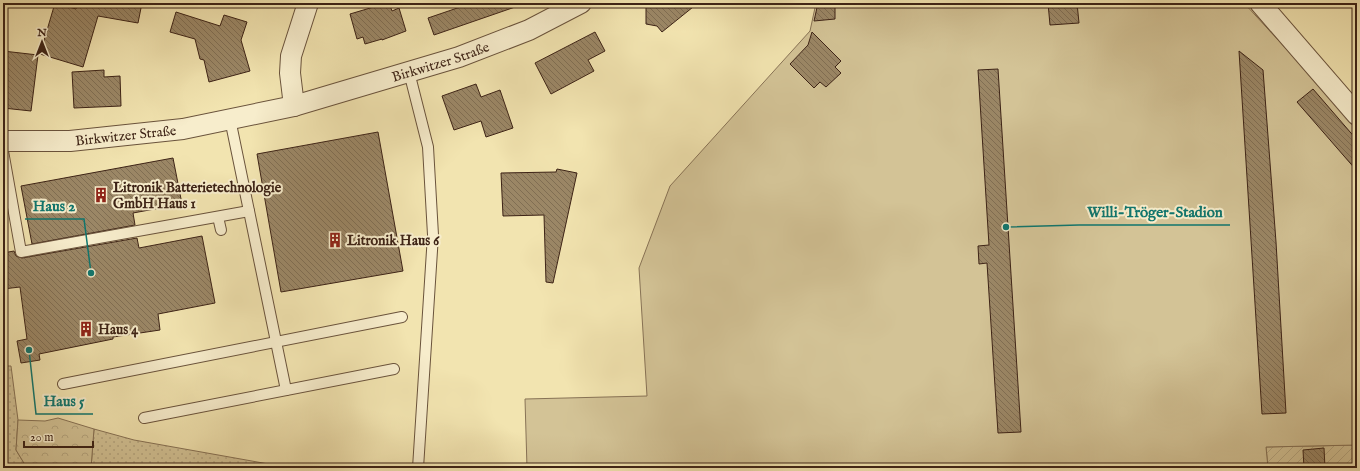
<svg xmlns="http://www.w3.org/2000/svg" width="1360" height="471" font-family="'IM FELL English',serif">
<defs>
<pattern id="grass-dots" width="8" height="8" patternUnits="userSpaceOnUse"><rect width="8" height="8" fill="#d3c396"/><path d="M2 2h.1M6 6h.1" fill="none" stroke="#b6a781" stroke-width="1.8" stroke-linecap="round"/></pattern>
<pattern id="forest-crowns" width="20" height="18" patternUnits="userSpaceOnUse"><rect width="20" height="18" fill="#d3c396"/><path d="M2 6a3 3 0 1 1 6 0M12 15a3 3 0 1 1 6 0" fill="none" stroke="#b6a781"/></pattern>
<pattern id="garden-furrows" width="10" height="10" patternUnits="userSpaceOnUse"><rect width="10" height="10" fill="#d3c396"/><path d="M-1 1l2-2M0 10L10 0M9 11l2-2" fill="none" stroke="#b6a781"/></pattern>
<pattern id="building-back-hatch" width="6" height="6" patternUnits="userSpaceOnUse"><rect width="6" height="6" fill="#9b8766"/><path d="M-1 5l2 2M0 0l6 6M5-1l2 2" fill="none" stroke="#806e53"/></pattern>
</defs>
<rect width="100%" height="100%" fill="#f2e4b0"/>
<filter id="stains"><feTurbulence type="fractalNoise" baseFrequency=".005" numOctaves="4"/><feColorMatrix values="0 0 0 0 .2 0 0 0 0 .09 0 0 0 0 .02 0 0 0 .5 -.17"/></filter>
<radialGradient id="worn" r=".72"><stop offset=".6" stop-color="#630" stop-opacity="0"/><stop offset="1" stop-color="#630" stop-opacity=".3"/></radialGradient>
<g fill="url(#grass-dots)" stroke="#887356">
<path d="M3 366H11L18 420 16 450 27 468H3Z"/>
<path d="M94 429 134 440 291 468H91Z"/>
<path d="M527 465V468H425L426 466Z"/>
</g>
<path fill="url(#forest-crowns)" stroke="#887356" d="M58 418 94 429 91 468H27L16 450 18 420 45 421Z"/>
<path fill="url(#garden-furrows)" stroke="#887356" d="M1357 445V468H1268L1266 447Z"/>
<path fill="#d3c396" stroke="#887356" d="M816 3H1244L1325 91 1357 127V445L1266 447 1268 468H527L525 399 647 396 639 268 670 186 810 31Z"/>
<g fill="url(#building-back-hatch)" stroke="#3d2316">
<path d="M55 3 76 9 78 3H142L138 23 98 16 83 67 40 54Z"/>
<path d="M387 3H389L392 11 399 8 406 31 382 40V39L365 44 363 37 357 39 350 14Z"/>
<path d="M472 3H517L518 6 434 35 428 18Z"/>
<path d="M646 3H698L662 32 657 26 646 24Z"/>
<path d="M818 3H835V19L814 21Z"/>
<path d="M1048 3H1077L1079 23 1050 25Z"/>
<path d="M176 12 220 26 224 15 247 22 241 40 250 71 209 82 204 60 200 59 195 39 170 32Z"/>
<path d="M595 32 605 51 588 60 594 71 551 94 535 63Z"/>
<path d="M812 32 841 61 835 67 841 73 826 87 820 82 814 88 790 64 808 45Z"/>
<path d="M3 51 38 55 31 111 3 108Z"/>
<path d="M1239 51 1263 70 1276 242 1286 413 1262 414Z"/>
<path d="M998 69 1021 432 998 433 987 263 979 264 978 246 989 245 978 70Z"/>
<path d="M104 70V77L120 76 121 106 74 108 72 72Z"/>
<path d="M476 84 481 97 500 90 513 128 486 137 481 121 454 130 442 96Z"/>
<path d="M1313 89 1357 140V171L1297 102Z"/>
<path d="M378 132 403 271 281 292 257 154Z"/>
<path d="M173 158 182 204 133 213 135 225 32 244 21 186Z"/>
<path d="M557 169 577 173 553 283 546 282 544 215 503 216 501 173 556 172Z"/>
<path d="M202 236 215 303 158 314 160 330 113 337V339L39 354 40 360 21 363 17 341 27 339 20 287 3 289V253L14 251 16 256 22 258 137 238 139 248Z"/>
<path d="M1324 448 1325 468H1304L1303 450Z"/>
</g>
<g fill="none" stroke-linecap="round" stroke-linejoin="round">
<g stroke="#6a533c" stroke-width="12">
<g id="service">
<path d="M409 72 428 147 433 235 418 468"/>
<path d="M230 119 286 390"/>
<path d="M3 151 21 252 249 211"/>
<path d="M218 217 221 230"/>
<path d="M63 384 402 317"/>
<path d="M144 418 394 369"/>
</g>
</g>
<g stroke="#6a533c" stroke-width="22">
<g id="minor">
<path d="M1260 3 1357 115"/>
<path d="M294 106 290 73 291 56 308 3"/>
<path id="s1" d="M3 141H70L183 129 294 106 459 57 529 30 581 3"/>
</g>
</g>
<use href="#service" stroke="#f7edcc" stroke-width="10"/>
<use href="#minor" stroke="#f7edcc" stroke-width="20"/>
</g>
<defs>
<g id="building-bare" transform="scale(1.2)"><path d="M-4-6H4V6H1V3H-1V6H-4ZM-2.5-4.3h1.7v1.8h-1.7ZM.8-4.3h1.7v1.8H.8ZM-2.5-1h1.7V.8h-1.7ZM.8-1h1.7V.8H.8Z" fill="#8f2418" stroke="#f7edcc" stroke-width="2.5" paint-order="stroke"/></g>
</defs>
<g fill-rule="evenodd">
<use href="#building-bare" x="101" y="195"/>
<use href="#building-bare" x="335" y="240"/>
<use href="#building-bare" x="86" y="329"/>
</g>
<g text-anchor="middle" stroke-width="4" stroke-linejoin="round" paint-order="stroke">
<g font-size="14" fill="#3d2316" stroke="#f7edcc">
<text dy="5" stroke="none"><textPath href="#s1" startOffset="447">Birkwitzer Straße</textPath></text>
<text dy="5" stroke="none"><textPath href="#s1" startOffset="123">Birkwitzer Straße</textPath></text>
</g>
<g font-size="14" font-weight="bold" fill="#3d2316" stroke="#f7edcc" text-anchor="start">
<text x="113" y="192">Litronik Batterietechnologie<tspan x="113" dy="16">GmbH Haus 1</tspan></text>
<text x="347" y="245">Litronik Haus 6</text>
<text x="98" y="334">Haus 4</text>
</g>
</g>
<path fill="none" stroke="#0f766e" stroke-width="1.5" d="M91 273L84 219H25M1006 227L1079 225H1230M29 350L36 414H93"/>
<g fill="#0f766e" stroke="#f7edcc" stroke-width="1.5">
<circle cx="91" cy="273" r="4"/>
<circle cx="1006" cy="227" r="4"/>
<circle cx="29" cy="350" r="4"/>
</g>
<g font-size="15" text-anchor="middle" font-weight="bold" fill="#0f766e" stroke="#f7edcc" stroke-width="4" stroke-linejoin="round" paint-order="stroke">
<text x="54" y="211">Haus 2</text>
<text x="1155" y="217">Willi-Tröger-Stadion</text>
<text x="64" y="406">Haus 5</text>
</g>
<rect width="1360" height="471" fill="none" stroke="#f2e4b0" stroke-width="16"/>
<rect x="4" y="4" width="1352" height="463" fill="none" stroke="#3d2316" stroke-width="2"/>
<rect x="8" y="8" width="1344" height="455" fill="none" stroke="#3d2316"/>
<g transform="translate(42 42)" stroke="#f7edcc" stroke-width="3" paint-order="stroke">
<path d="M0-3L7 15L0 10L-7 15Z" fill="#3d2316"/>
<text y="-6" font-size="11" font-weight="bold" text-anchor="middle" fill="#3d2316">N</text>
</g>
<path d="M24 441v6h69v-6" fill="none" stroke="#3d2316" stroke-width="2"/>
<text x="30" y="441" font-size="12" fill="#3d2316" stroke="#f7edcc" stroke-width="3" paint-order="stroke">20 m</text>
<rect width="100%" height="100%" filter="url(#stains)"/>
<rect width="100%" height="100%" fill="url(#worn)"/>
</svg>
